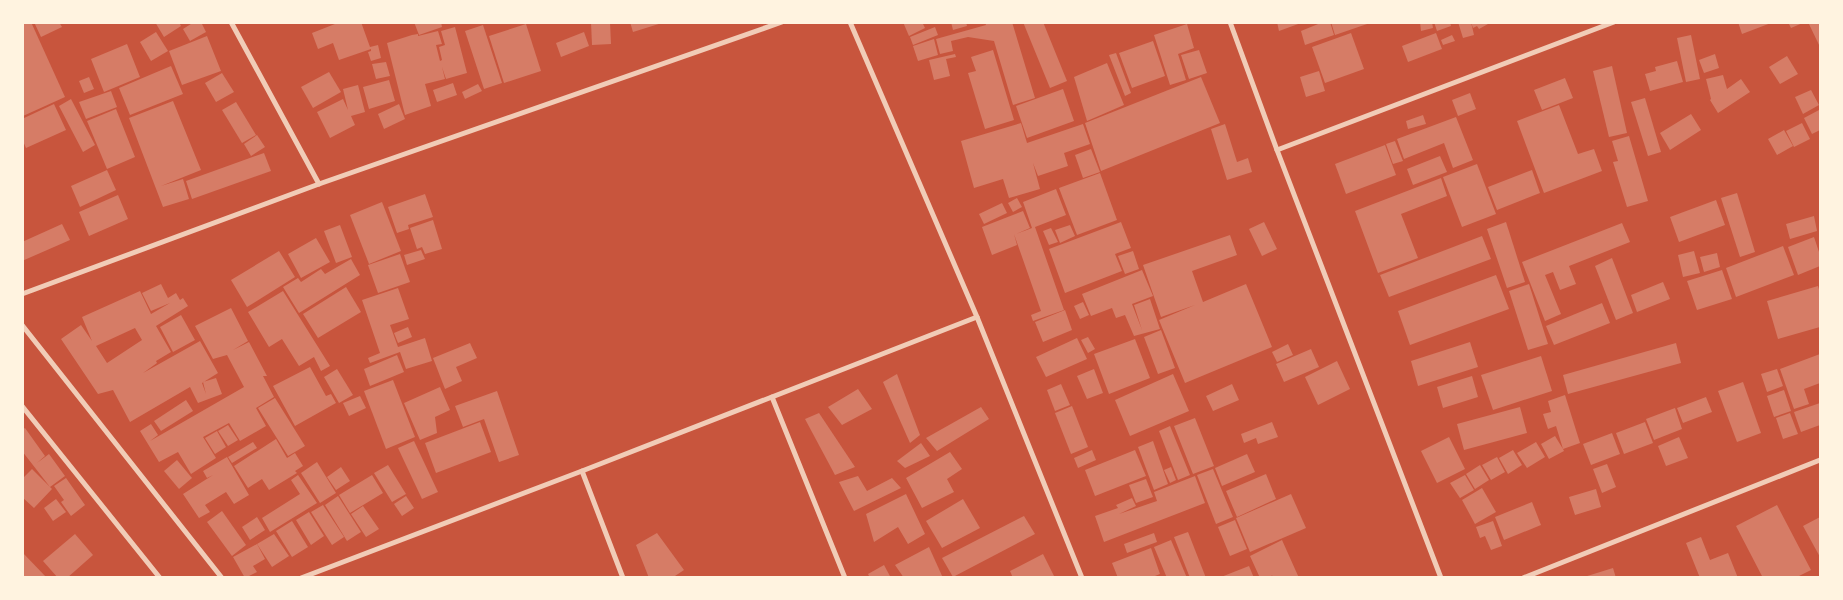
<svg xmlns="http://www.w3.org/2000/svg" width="1843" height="600" font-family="'Archivo Narrow',sans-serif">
<rect width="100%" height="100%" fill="#c8553d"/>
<g fill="#d67c66" fill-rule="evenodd">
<path d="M25 22H31L65 97 23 116 22 24Z"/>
<path d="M34 22H59L62 27 41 37Z"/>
<path d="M155 22H179L181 26 164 37Z"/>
<path d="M194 22H201L206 32 190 41 183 29Z"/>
<path d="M340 22H361L370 47 378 45 381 58 371 61 368 52 371 51V49L339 60 333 43 318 49 312 33Z"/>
<path d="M414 22H441L442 27 419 35Z"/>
<path d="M591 22H610L611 44 592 45Z"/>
<path d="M630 22H662V23L633 32Z"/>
<path d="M903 22H922L925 28 909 36Z"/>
<path d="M951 22H966L967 26 953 30Z"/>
<path d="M985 22H1012L1035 98 1013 105 994 41 968 37 951 41 953 51 940 54 936 39 986 25Z"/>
<path d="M1023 22H1043L1067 81 1050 88Z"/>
<path d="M1277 22H1301V23L1279 31Z"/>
<path d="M1323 22H1330L1334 35 1305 45 1301 31Z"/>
<path d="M1331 22H1369L1370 23 1335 35Z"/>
<path d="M1420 22H1432L1433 28 1421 31Z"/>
<path d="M1434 22H1450L1451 26 1437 31Z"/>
<path d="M1458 22H1471L1474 35 1463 38Z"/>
<path d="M1471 22H1487L1488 24 1479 29 1477 26 1473 28Z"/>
<path d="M1738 22H1771V23L1742 34Z"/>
<path d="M1788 22H1805L1791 28Z"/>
<path d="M1808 22H1820V47Z"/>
<path d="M526 24 541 71 504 83 489 36Z"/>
<path d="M1187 24 1194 48 1178 54 1186 80 1170 85 1154 35Z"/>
<path d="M483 25 502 83 484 89 465 31Z"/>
<path d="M455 27 467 73 446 79 442 67 445 79 425 84 431 106 405 115 387 43 412 35 418 34V36L438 31 442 44 436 45 440 61 442 60 439 47 445 45 441 31Z"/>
<path d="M935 27 938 35 913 45 910 37Z"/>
<path d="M156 32 168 51 151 61 140 42Z"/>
<path d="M584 32 589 46 561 57 556 43Z"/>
<path d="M1351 33 1364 69 1325 83 1312 47Z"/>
<path d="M1436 33 1442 49 1408 62 1402 46Z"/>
<path d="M1452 35 1455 41 1443 45 1441 40Z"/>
<path d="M1691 35 1700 79 1686 82 1677 38Z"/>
<path d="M207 36 221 71 182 85 169 51Z"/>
<path d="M934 39 938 55 918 61 913 46Z"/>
<path d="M1153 41 1165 76 1132 88 1119 53Z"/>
<path d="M127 44 140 77 104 92 91 59Z"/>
<path d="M993 50 1014 120 985 129 968 73 976 71 971 57Z"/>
<path d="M1199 50 1207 73 1189 79 1181 55Z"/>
<path d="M1116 53 1131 93 1125 96 1109 55Z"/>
<path d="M955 54 956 57 946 59 950 76 934 80 929 60Z"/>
<path d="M1715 54 1719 68 1704 73 1699 60Z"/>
<path d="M1787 56 1798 74 1780 84 1769 67Z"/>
<path d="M1677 61 1683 82 1650 91 1645 74 1656 71 1655 67Z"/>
<path d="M386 62 390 76 376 79 372 64Z"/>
<path d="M1107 63 1124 105 1087 121 1074 77Z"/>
<path d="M171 66 183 94 130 115 119 88Z"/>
<path d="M1612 66 1627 133 1609 137 1593 71Z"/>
<path d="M1319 71 1325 91 1306 97 1300 77Z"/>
<path d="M329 72 341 92 313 108 301 87Z"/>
<path d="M222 73 234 92 216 102 205 83Z"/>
<path d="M1723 75 1727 89 1741 79 1750 92 1718 113 1710 100 1711 99 1706 79Z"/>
<path d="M89 77 94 89 84 93 79 81Z"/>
<path d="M1201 77 1220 123 1101 171 1085 123Z"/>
<path d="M1565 78 1573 98 1542 110 1534 90Z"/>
<path d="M389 80 395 101 369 109 363 87Z"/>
<path d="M453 83 457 95 437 102 433 90Z"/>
<path d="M478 84 482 91 465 99 462 92Z"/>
<path d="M358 85 365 112 351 116 355 125 330 138 317 112 343 99 348 110 343 89Z"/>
<path d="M1063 89 1074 121 1027 138 1016 106Z"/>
<path d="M1811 90 1819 105 1803 114 1795 97Z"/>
<path d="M111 91 117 107 86 119 79 102Z"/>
<path d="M1470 93 1476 109 1458 116 1452 100Z"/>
<path d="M1645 98 1661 152 1648 156 1631 102Z"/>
<path d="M71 99 95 145 83 152 59 106Z"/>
<path d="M173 101 201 170 161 186 183 179 189 199 163 207 129 118Z"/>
<path d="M236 102 256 135 242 143 222 110Z"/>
<path d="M54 104 66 130 26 148 22 139V119Z"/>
<path d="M399 104 405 119 384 129 378 114Z"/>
<path d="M1559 105 1578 154 1594 149 1602 171 1544 193 1517 121Z"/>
<path d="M116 109 135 157 107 169 87 121Z"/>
<path d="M1819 110 1820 130 1812 134 1804 118Z"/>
<path d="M1691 114 1701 130 1670 150 1660 133Z"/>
<path d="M1423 115 1426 124 1408 129 1406 121Z"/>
<path d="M1456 117 1473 160 1453 168 1444 143 1404 159 1397 139Z"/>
<path d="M1021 123 1027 143 1083 124 1090 144 1064 153 1068 166 1038 176 1033 163 1040 189 1009 198 1003 179 974 188 961 141Z"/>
<path d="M1802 123 1810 139 1794 147 1786 131Z"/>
<path d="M1225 124 1237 162 1248 158 1252 172 1227 180 1211 129Z"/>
<path d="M1784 130 1793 146 1777 155 1768 139Z"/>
<path d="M257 135 265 147 251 156 244 144Z"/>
<path d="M1629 136 1648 201 1627 207 1613 162 1618 161 1612 141Z"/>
<path d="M1395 141 1403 161 1393 164 1386 144Z"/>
<path d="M1385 145 1396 175 1346 194 1335 164Z"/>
<path d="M1091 149 1100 172 1083 178 1075 155Z"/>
<path d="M264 153 271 171 192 199 186 181Z"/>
<path d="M1440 156 1447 172 1413 185 1407 169Z"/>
<path d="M1477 164 1496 214 1462 227 1443 177Z"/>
<path d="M107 170 116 190 80 207 71 186Z"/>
<path d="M1532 170 1540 193 1497 210 1488 187Z"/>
<path d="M1100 173 1117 220 1077 235 1059 188Z"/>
<path d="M1441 178 1447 196 1401 214 1418 258 1378 273 1355 211Z"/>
<path d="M1056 189 1066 215 1035 227 1064 310 1033 321 1031 315 1041 311 1014 234 1017 245 992 255 982 227 1023 211 1030 228 1016 234 1032 228 1023 202Z"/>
<path d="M1737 193 1755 252 1740 257 1721 198Z"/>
<path d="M425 194 433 217 408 225 409 229 397 233 388 207Z"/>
<path d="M118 195 128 219 89 236 79 212Z"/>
<path d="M1017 198 1022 207 1013 212 1008 203Z"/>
<path d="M1716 200 1725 225 1679 242 1670 217Z"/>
<path d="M382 202 401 251 369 264 350 215Z"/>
<path d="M1002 203 1007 213 984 224 979 214Z"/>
<path d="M1814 216 1817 231 1790 239 1786 224Z"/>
<path d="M433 220 442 249 425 254 422 247 417 249 410 228Z"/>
<path d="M1121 222 1131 248 1115 254 1122 271 1065 293 1049 249Z"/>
<path d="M1264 222 1277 249 1262 256 1249 229Z"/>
<path d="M1506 222 1525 282 1507 288 1487 229Z"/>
<path d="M1622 223 1630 242 1569 266 1576 284 1560 290 1553 272 1545 275 1561 314 1545 321 1522 262Z"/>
<path d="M62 224 70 240 22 261V242Z"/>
<path d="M340 225 352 257 336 263 324 231Z"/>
<path d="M1070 225 1075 236 1060 243 1055 230Z"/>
<path d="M1051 228 1058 242 1049 245 1043 231Z"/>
<path d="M1230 235 1237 255 1192 271 1203 302 1246 284 1272 347 1185 383 1159 320 1195 305 1161 317 1143 265Z"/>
<path d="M1482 236 1491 259 1389 297 1380 275Z"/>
<path d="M1814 237 1820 255V266L1798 275 1788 247Z"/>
<path d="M316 238 330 262 301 278 288 254Z"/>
<path d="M1783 246 1794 275 1736 297 1726 268Z"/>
<path d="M421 250 425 259 407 265 404 255Z"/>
<path d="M279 251 295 277 247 307 231 280Z"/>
<path d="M1133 251 1139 269 1125 274 1118 256Z"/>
<path d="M1694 251 1700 273 1683 277 1678 255Z"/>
<path d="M1717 253 1720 267 1704 272 1700 257Z"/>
<path d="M400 254 410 282 378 293 368 265Z"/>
<path d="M1612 258 1633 313 1616 320 1595 266Z"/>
<path d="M351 259 360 275 299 313 283 287 298 278 301 282 321 269 325 274Z"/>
<path d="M1142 270 1153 296 1132 304 1142 330 1134 305 1150 299 1160 329 1134 336 1125 315 1116 318 1112 308 1091 316 1082 294Z"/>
<path d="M1722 270 1732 299 1697 310 1687 281Z"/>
<path d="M1496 275 1509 309 1410 345 1398 311Z"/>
<path d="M1663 282 1670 299 1637 312 1631 295Z"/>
<path d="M161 284 168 298 176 293 180 300 183 298 188 306 156 326 171 352 156 361 157 363 143 373 200 341 218 373 202 383 206 394 203 382 216 378 222 394 198 403 190 387 130 422 113 390 98 394 61 339 81 325 92 341 82 317 140 291 151 314 170 303 151 311 142 293ZM135 328 142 340 107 363 96 346Z"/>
<path d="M1529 284 1548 344 1528 350 1509 291Z"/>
<path d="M1818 286 1820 293V327L1778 339 1767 301Z"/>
<path d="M346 287 361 312 318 338 303 314Z"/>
<path d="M398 288 409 319 390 325 398 347 425 338 432 361 406 369 400 352 370 363 368 358 380 353 362 300Z"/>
<path d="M283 291 330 366 321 371 314 357 299 366 282 339 269 347 248 312Z"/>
<path d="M1083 302 1089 315 1080 319 1074 306Z"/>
<path d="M1602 303 1610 323 1554 345 1546 326Z"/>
<path d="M231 308 248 341 233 350 249 342 267 376H263L274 397 256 408 266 426 240 441 229 423 203 437 216 458 191 474 178 452 159 462 140 431 151 424 158 435 150 441 244 387 227 355 213 359 195 326Z"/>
<path d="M1065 310 1072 330 1043 342 1035 322Z"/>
<path d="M181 315 195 340 173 352 160 327Z"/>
<path d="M408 327 412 337 398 343 394 333Z"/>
<path d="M1161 330 1175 368 1158 374 1144 337Z"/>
<path d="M1088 337 1095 349 1088 353 1081 340Z"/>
<path d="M1077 338 1087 359 1046 377 1036 357Z"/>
<path d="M1135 339 1150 378 1109 394 1094 354Z"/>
<path d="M1470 342 1478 367 1418 386 1411 361Z"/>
<path d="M470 343 477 358 456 367 462 381 445 389 433 358Z"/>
<path d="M1676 343 1681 363 1568 394 1563 375Z"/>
<path d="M1288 344 1293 355 1277 362 1272 352Z"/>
<path d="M1311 349 1319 367 1284 382 1276 364Z"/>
<path d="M1820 354V383L1804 389 1809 404 1794 409 1780 369Z"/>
<path d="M397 355 404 372 370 386 364 369Z"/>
<path d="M1541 356 1552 391 1493 410 1481 375Z"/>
<path d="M1337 361 1350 389 1318 405 1305 377Z"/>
<path d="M310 367 326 396 331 394 336 403 295 426 273 386Z"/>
<path d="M337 369 353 395 339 403 324 377Z"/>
<path d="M1094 369 1103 393 1087 399 1077 376Z"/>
<path d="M1777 369 1783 386 1767 392 1761 374Z"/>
<path d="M897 374 920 435 910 443 883 382Z"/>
<path d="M1173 374 1189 411 1130 436 1115 400Z"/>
<path d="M1472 376 1478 397 1443 408 1437 387Z"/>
<path d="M393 380 415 437 386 449 364 391Z"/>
<path d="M1743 382 1761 433 1737 442 1718 391Z"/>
<path d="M1061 384 1070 405 1055 411 1047 390Z"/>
<path d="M1232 384 1239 400 1213 411 1206 396Z"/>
<path d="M440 387 450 410 435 417 437 433 420 440 404 403Z"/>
<path d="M858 389 872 409 842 425 828 407Z"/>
<path d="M1784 390 1791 411 1774 417 1767 396Z"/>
<path d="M497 391 519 455 499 462 484 419 463 427 455 406Z"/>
<path d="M1565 395 1580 443 1563 449 1564 451 1549 459 1541 444 1555 436 1563 449 1556 426 1548 429 1543 414 1551 412 1548 401Z"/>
<path d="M360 396 366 408 349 416 343 403Z"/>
<path d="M1706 397 1712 412 1683 423 1677 408Z"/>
<path d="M275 398 305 446 288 456 258 408Z"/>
<path d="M186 400 193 411 161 431 154 421Z"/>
<path d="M1820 403V425L1801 432 1794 412Z"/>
<path d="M1072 406 1088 447 1071 454 1055 413Z"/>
<path d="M981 407 989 419 937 451 926 438Z"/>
<path d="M1520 407 1527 433 1464 450 1457 424Z"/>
<path d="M1675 408 1682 429 1654 440 1646 419Z"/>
<path d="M819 413 855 467 835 475 805 419Z"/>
<path d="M1790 413 1798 434 1783 439 1776 418Z"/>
<path d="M1195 418 1214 466 1193 474 1174 426Z"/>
<path d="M480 422 491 452 436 473 425 443Z"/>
<path d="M1272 422 1278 437 1258 444 1256 438 1244 443 1241 434Z"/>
<path d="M1645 422 1653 443 1624 454 1616 433Z"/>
<path d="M228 425 238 440 228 446 218 431Z"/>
<path d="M1170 426 1190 475 1178 480 1159 431Z"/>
<path d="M25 428 45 456 37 463 49 454 65 476 50 487 52 489 34 508 22 497V479L32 469 50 487 22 451V430Z"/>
<path d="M217 431 226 447 215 454 205 438Z"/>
<path d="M1612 433 1620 454 1591 465 1583 444Z"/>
<path d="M1449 437 1465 469 1437 483 1421 451Z"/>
<path d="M1679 437 1688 458 1666 466 1658 446Z"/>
<path d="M276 439 287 458 295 453 303 466 295 471 297 473 269 490 262 479 248 488 234 466Z"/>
<path d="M414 441 438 492 422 499 398 448Z"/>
<path d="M1153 441 1168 484 1154 490 1138 447Z"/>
<path d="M253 442 257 448 232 463 228 457Z"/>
<path d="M1536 442 1545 457 1527 468 1517 453Z"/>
<path d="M921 443 930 456 905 468 897 461Z"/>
<path d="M1092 450 1096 460 1078 468 1074 458Z"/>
<path d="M1135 450 1146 476 1095 496 1085 470Z"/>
<path d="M1513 450 1522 465 1508 474 1499 458Z"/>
<path d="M950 452 962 469 947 479 954 492 922 508 906 478Z"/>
<path d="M1247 454 1255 472 1222 486 1215 468Z"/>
<path d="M227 457 249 495 234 504 226 492 205 505 210 512 199 518 183 494 213 475 207 478 203 471Z"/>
<path d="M1497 457 1505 472 1491 480 1482 465Z"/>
<path d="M177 460 192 478 179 489 164 471Z"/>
<path d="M317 462 336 493 320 503 301 473Z"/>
<path d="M1607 464 1616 487 1602 493 1593 469Z"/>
<path d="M388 465 406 494 392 502 374 473Z"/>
<path d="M1480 465 1489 480 1475 489 1466 474Z"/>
<path d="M341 467 350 481 336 490 327 477Z"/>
<path d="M1171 467 1176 480 1170 483 1164 470Z"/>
<path d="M1213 469 1233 517 1216 524 1197 475Z"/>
<path d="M1266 474 1276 499 1237 517 1226 491Z"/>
<path d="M298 475 317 503 270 532 262 518 300 494 291 480Z"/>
<path d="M372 475 383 493 350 513 339 495Z"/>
<path d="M1465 475 1474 490 1460 498 1450 483Z"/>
<path d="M858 476 867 491 892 478 901 488 854 511 839 482Z"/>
<path d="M1195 476 1205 503 1104 542 1095 516 1118 508 1116 505 1132 498 1136 506 1119 514 1157 501 1154 492Z"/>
<path d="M66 478 85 505 71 516 61 502 64 500 54 486Z"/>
<path d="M1146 479 1153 497 1136 503 1129 485Z"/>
<path d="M1482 488 1496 512 1475 524 1462 500Z"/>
<path d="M1596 489 1601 507 1575 515 1569 497Z"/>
<path d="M906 494 925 534 908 544 898 527 874 542 866 514Z"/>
<path d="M1291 494 1306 528 1250 552 1236 518Z"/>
<path d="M338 496 361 532 347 541 325 505Z"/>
<path d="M406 496 414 508 402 516 394 504Z"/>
<path d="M56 499 66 512 53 521 44 508Z"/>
<path d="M963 499 980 528 942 548 926 521Z"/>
<path d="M1532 502 1541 525 1504 540 1495 517Z"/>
<path d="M323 505 344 537 332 545 311 512Z"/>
<path d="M1777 505 1811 570 1799 576 1800 578H1763L1736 526Z"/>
<path d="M363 506 379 529 366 537 351 514Z"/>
<path d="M222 511 246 545 232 556 207 522Z"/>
<path d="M309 512 324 536 311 545 296 520Z"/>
<path d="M1024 516 1035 534 953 577 942 558Z"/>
<path d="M257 517 265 530 250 540 242 527Z"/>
<path d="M1820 517V557L1803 526Z"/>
<path d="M1235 520 1247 549 1230 556 1218 527Z"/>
<path d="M292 521 308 547 292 557 276 531Z"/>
<path d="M1493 521 1502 546 1491 550 1485 536 1480 538 1476 527Z"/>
<path d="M1188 532 1206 578H1190L1174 537Z"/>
<path d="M657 533 684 570 672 578H649L636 545Z"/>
<path d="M1154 533 1157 542 1127 553 1124 544Z"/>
<path d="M75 534 93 555 67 578H58L43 561Z"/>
<path d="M274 534 289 556 272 567 257 544Z"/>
<path d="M1701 537 1710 560 1728 553 1738 578H1700L1686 543Z"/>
<path d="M1171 540 1187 578H1167L1154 547Z"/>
<path d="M1282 540 1299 578H1269L1273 575 1267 578H1260L1250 556Z"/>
<path d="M257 544 265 559 253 566 257 572 245 578 233 557Z"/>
<path d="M929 547 943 578H904L895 565Z"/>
<path d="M1151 548 1160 574 1150 578H1118L1112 563Z"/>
<path d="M22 552 47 578H22Z"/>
<path d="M1043 554 1055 578H1013L1010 571Z"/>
<path d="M884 565 891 578H870L868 574Z"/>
<path d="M1249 566 1254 578H1221V577Z"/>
<path d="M1613 568 1616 578H1584V577Z"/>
</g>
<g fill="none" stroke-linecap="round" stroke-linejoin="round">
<g stroke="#f1ccb7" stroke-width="5">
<path d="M231 22 319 184"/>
<path d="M850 22 977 317 1082 578"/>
<path d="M1230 22 1277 150 1441 578"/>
<path d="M1277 150 1614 22"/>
<path d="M22 294 319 184 782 22"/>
<path d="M22 325 222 578"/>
<path d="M772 397 845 578"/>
<path d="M22 406 160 578"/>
<path d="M582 471 623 578"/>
<path d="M301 578 582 471 977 317"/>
<path d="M1523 578 1820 460"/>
</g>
</g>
<rect width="1843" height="600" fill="none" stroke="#fff3e0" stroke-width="48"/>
</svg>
